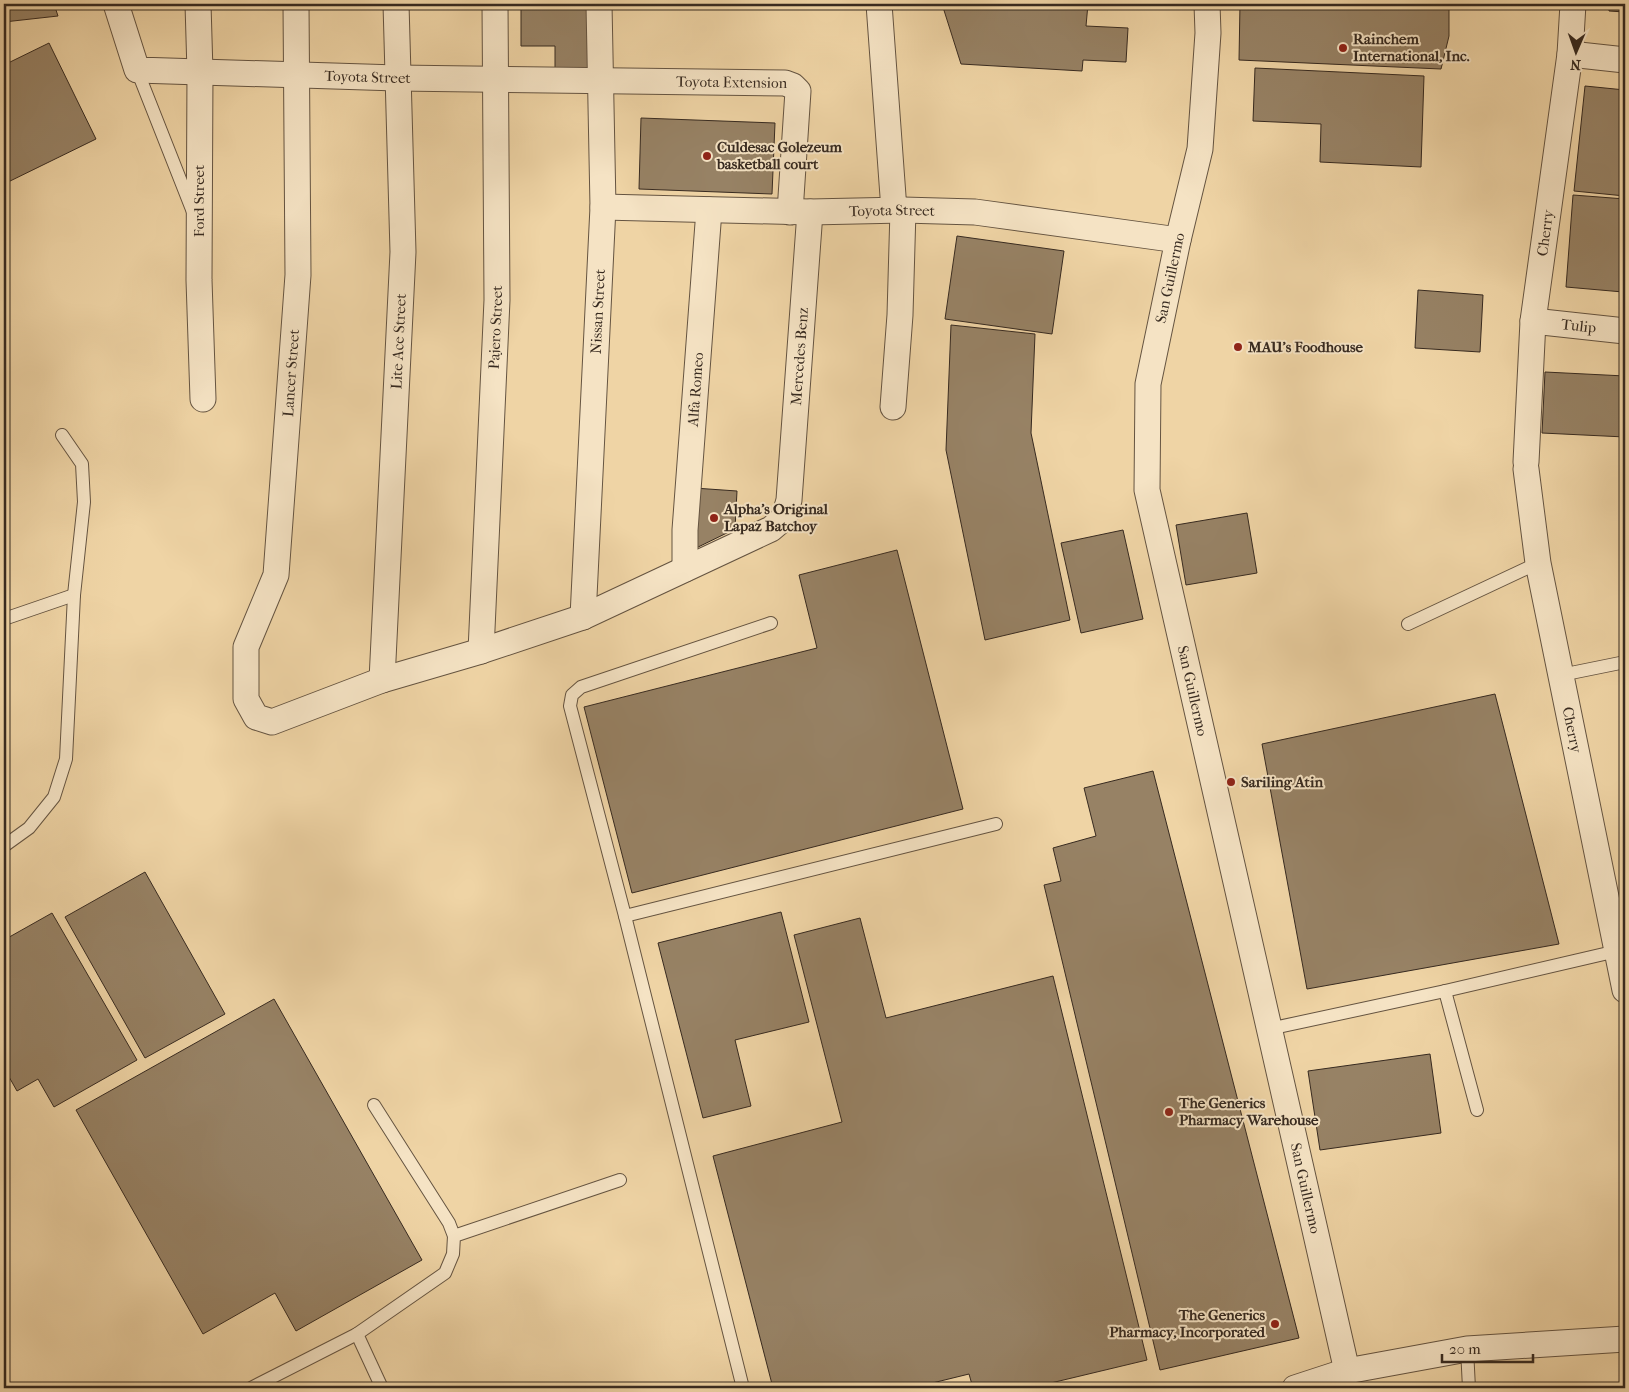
<svg xmlns="http://www.w3.org/2000/svg" width="1629" height="1392" font-family="'IM FELL French Canon',serif">
<rect width="100%" height="100%" fill="#efd4a5"/>
<filter id="stains"><feTurbulence type="fractalNoise" baseFrequency=".004" numOctaves="4"/><feColorMatrix values="0 0 0 0 .2 0 0 0 0 .09 0 0 0 0 .02 0 0 0 .5 -.17"/></filter>
<radialGradient id="worn" r=".72"><stop offset=".6" stop-color="#630" stop-opacity="0"/><stop offset="1" stop-color="#630" stop-opacity=".3"/></radialGradient>
<g fill="#978265" stroke="#372a20">
<path d="M4 4H54L58 16 4 22Z"/>
<path d="M942 4H1088L1086 26 1128 28 1126 62 1083 60 1082 71 961 64Z"/>
<path d="M1240 4H1449V36L1441 69 1239 60Z"/>
<path d="M1609 4H1625V12L1609 11Z"/>
<path d="M589 7 590 70H555V46H521V8Z"/>
<path d="M49 43 96 139 4 184V65Z"/>
<path d="M1255 68 1424 76 1421 167 1320 162 1321 124 1253 121Z"/>
<path d="M1585 86 1625 90V196L1574 191Z"/>
<path d="M641 118 775 123 772 194 639 189Z"/>
<path d="M1573 195 1625 199V267L1623 292 1566 287Z"/>
<path d="M957 236 1064 251 1052 334 945 319Z"/>
<path d="M1418 290 1483 295 1480 352 1415 348Z"/>
<path d="M951 325 1035 334 1031 433 1070 620 985 640 946 450Z"/>
<path d="M1545 372 1625 376V437L1542 433Z"/>
<path d="M694 488 737 491 735 529 690 551Z"/>
<path d="M1247 513 1257 573 1186 585 1176 525Z"/>
<path d="M1123 530 1143 619 1081 633 1061 543Z"/>
<path d="M897 550 963 809 632 893 584 707 817 648 799 575Z"/>
<path d="M1495 694 1559 944 1307 989 1262 744Z"/>
<path d="M1153 771 1299 1338 1160 1370 1044 885 1061 881 1053 848 1096 836 1084 788Z"/>
<path d="M145 872 225 1014 145 1058 65 917Z"/>
<path d="M781 912 809 1022 735 1040 751 1106 703 1118 658 943Z"/>
<path d="M52 913 137 1060 54 1107 38 1079 17 1091 4 1068V940Z"/>
<path d="M860 918 886 1018 1053 976 1147 1360 1030 1388H973L969 1374 912 1388H773L713 1156 842 1122 794 935Z"/>
<path d="M274 999 422 1260 296 1331 275 1293 203 1334 76 1110Z"/>
<path d="M1430 1054 1441 1133 1320 1150 1308 1071Z"/>
</g>
<g fill="none" stroke-linecap="round" stroke-linejoin="round">
<g stroke="#655441" stroke-width="14">
<g id="lane">
<path d="M137 70 193 212"/>
<path d="M4 619 74 595"/>
<path d="M1408 624 1538 563"/>
<path d="M1561 675 1625 662"/>
<path d="M4 846 29 828 54 797 66 759 74 595 84 502 82 464 62 435"/>
<path d="M625 916 996 824"/>
<path d="M1445 991 1477 1110"/>
<path d="M1269 1029 1445 991 1617 951"/>
<path d="M374 1105 449 1223 454 1236"/>
<path d="M357 1334 382 1388"/>
<path d="M1467 1349 1469 1388"/>
<path d="M251 1388 357 1334 445 1273 453 1254 454 1236 620 1180"/>
<path d="M743 1388 625 916 570 706 572 695 581 687 771 623"/>
</g>
</g>
<g stroke="#655441" stroke-width="27">
<g id="street">
<path id="s1" d="M116 4 137 70 397 78 785 83 793 86 798 91 790 212"/>
<path d="M198 4 200 72 199 280 203 399"/>
<path id="s2" d="M296 4 298 275 276 575 246 647V699L256 717 272 722 382 680 481 651 583 617 771 529 784 518 789 500 810 212"/>
<path d="M879 4 894 210"/>
<path id="s3" d="M1207 4 1208 33 1200 149 1178 240 1148 384 1147 490 1347 1371"/>
<path d="M1570 54 1625 60"/>
<path id="s4" d="M603 207 810 212 903 210 975 212 1178 240"/>
<path id="s5" d="M1533 321 1625 331"/>
<path d="M893 407 900 315 903 210"/>
<path id="s6" d="M1526 462 1533 321 1570 54 1573 4"/>
<path id="s7" d="M1526 469 1538 563 1625 990"/>
<path id="s8" d="M685 569V530L709 210"/>
<path id="s9" d="M583 617 603 207 599 4"/>
<path id="s10" d="M481 651 497 300 495 4"/>
<path id="s11" d="M382 680 403 252 396 4"/>
<path d="M1295 1388 1347 1371 1467 1349 1625 1339"/>
</g>
</g>
<use href="#lane" stroke="#f5e3c4" stroke-width="12"/>
<use href="#street" stroke="#f5e3c4" stroke-width="25"/>
</g>
<g fill="#8f2418" stroke="#f5e3c4" stroke-width="2">
<circle cx="1343" cy="48" r="5"/>
<circle cx="707" cy="156" r="5"/>
<circle cx="1238" cy="347" r="5"/>
<circle cx="714" cy="518" r="5"/>
<circle cx="1231" cy="782" r="5"/>
<circle cx="1169" cy="1112" r="5"/>
<circle cx="1275" cy="1324" r="5"/>
</g>
<g text-anchor="middle" stroke-width="4" stroke-linejoin="round" paint-order="stroke">
<g font-size="15" font-weight="bold" fill="#372a20" stroke="#f5e3c4" text-anchor="start">
<text x="1353" y="44">Rainchem<tspan x="1353" dy="17">International, Inc.</tspan></text>
<text x="717" y="152">Culdesac Golezeum<tspan x="717" dy="17">basketball court</tspan></text>
<text x="1248" y="352">MAU’s Foodhouse</text>
<text x="724" y="514">Alpha's Original<tspan x="724" dy="17">Lapaz Batchoy</tspan></text>
<text x="1241" y="787">Sariling Atin</text>
<text x="1179" y="1108">The Generics<tspan x="1179" dy="17">Pharmacy Warehouse</tspan></text>
<text x="1265" y="1320" text-anchor="end">The Generics<tspan x="1265" dy="17">Pharmacy, Incorporated</tspan></text>
</g>
<g font-size="15" fill="#372a20" stroke="#f5e3c4">
<text dy="5" stroke="none"><textPath href="#s1" startOffset="300">Toyota Street</textPath></text>
<text dy="5" stroke="none"><textPath href="#s1" startOffset="664">Toyota Extension</textPath></text>
<text transform="translate(199 201) rotate(-90)" y="5">Ford Street</text>
<text dy="5" stroke="none"><textPath href="#s4" startOffset="289">Toyota Street</textPath></text>
<text dy="5" stroke="none"><textPath href="#s6" startOffset="230">Cherry</textPath></text>
<text transform="translate(1170 278) rotate(-78)" y="5">San Guillermo</text>
<text dy="5" stroke="none"><textPath href="#s9" startOffset="306">Nissan Street</textPath></text>
<text dy="5" stroke="none"><textPath href="#s5" startOffset="46">Tulip</textPath></text>
<text dy="5" stroke="none"><textPath href="#s10" startOffset="324">Pajero Street</textPath></text>
<text dy="5" stroke="none"><textPath href="#s11" startOffset="339">Lite Ace Street</textPath></text>
<text dy="5" stroke="none"><textPath href="#s2" startOffset="1455">Mercedes Benz</textPath></text>
<text transform="translate(291 373) rotate(-86)" y="5">Lancer Street</text>
<text dy="5" stroke="none"><textPath href="#s8" startOffset="180">Alfa Romeo</textPath></text>
<text dy="5" stroke="none"><textPath href="#s3" startOffset="698">San Guillermo</textPath></text>
<text dy="5" stroke="none"><textPath href="#s7" startOffset="265">Cherry</textPath></text>
<text dy="5" stroke="none"><textPath href="#s3" startOffset="1208">San Guillermo</textPath></text>
</g>
</g>
<rect width="1629" height="1392" fill="none" stroke="#efd4a5" stroke-width="20"/>
<rect x="5" y="5" width="1619" height="1382" fill="none" stroke="#372a20" stroke-width="2.5"/>
<rect x="10" y="10" width="1609" height="1372" fill="none" stroke="#372a20"/>
<g transform="translate(1576 52) rotate(182)" stroke="#f5e3c4" stroke-width="4" paint-order="stroke">
<path d="M0-4L9 19L0 12L-9 19Z" fill="#372a20"/>
<text y="-8" font-size="14" font-weight="bold" text-anchor="middle" fill="#372a20">N</text>
</g>
<path d="M1442 1354v8h91v-8" fill="none" stroke="#372a20" stroke-width="2.5"/>
<text x="1449" y="1354" font-size="15" fill="#372a20" stroke="#f5e3c4" stroke-width="4" paint-order="stroke">20 m</text>
<rect width="100%" height="100%" filter="url(#stains)"/>
<rect width="100%" height="100%" fill="url(#worn)"/>
</svg>
